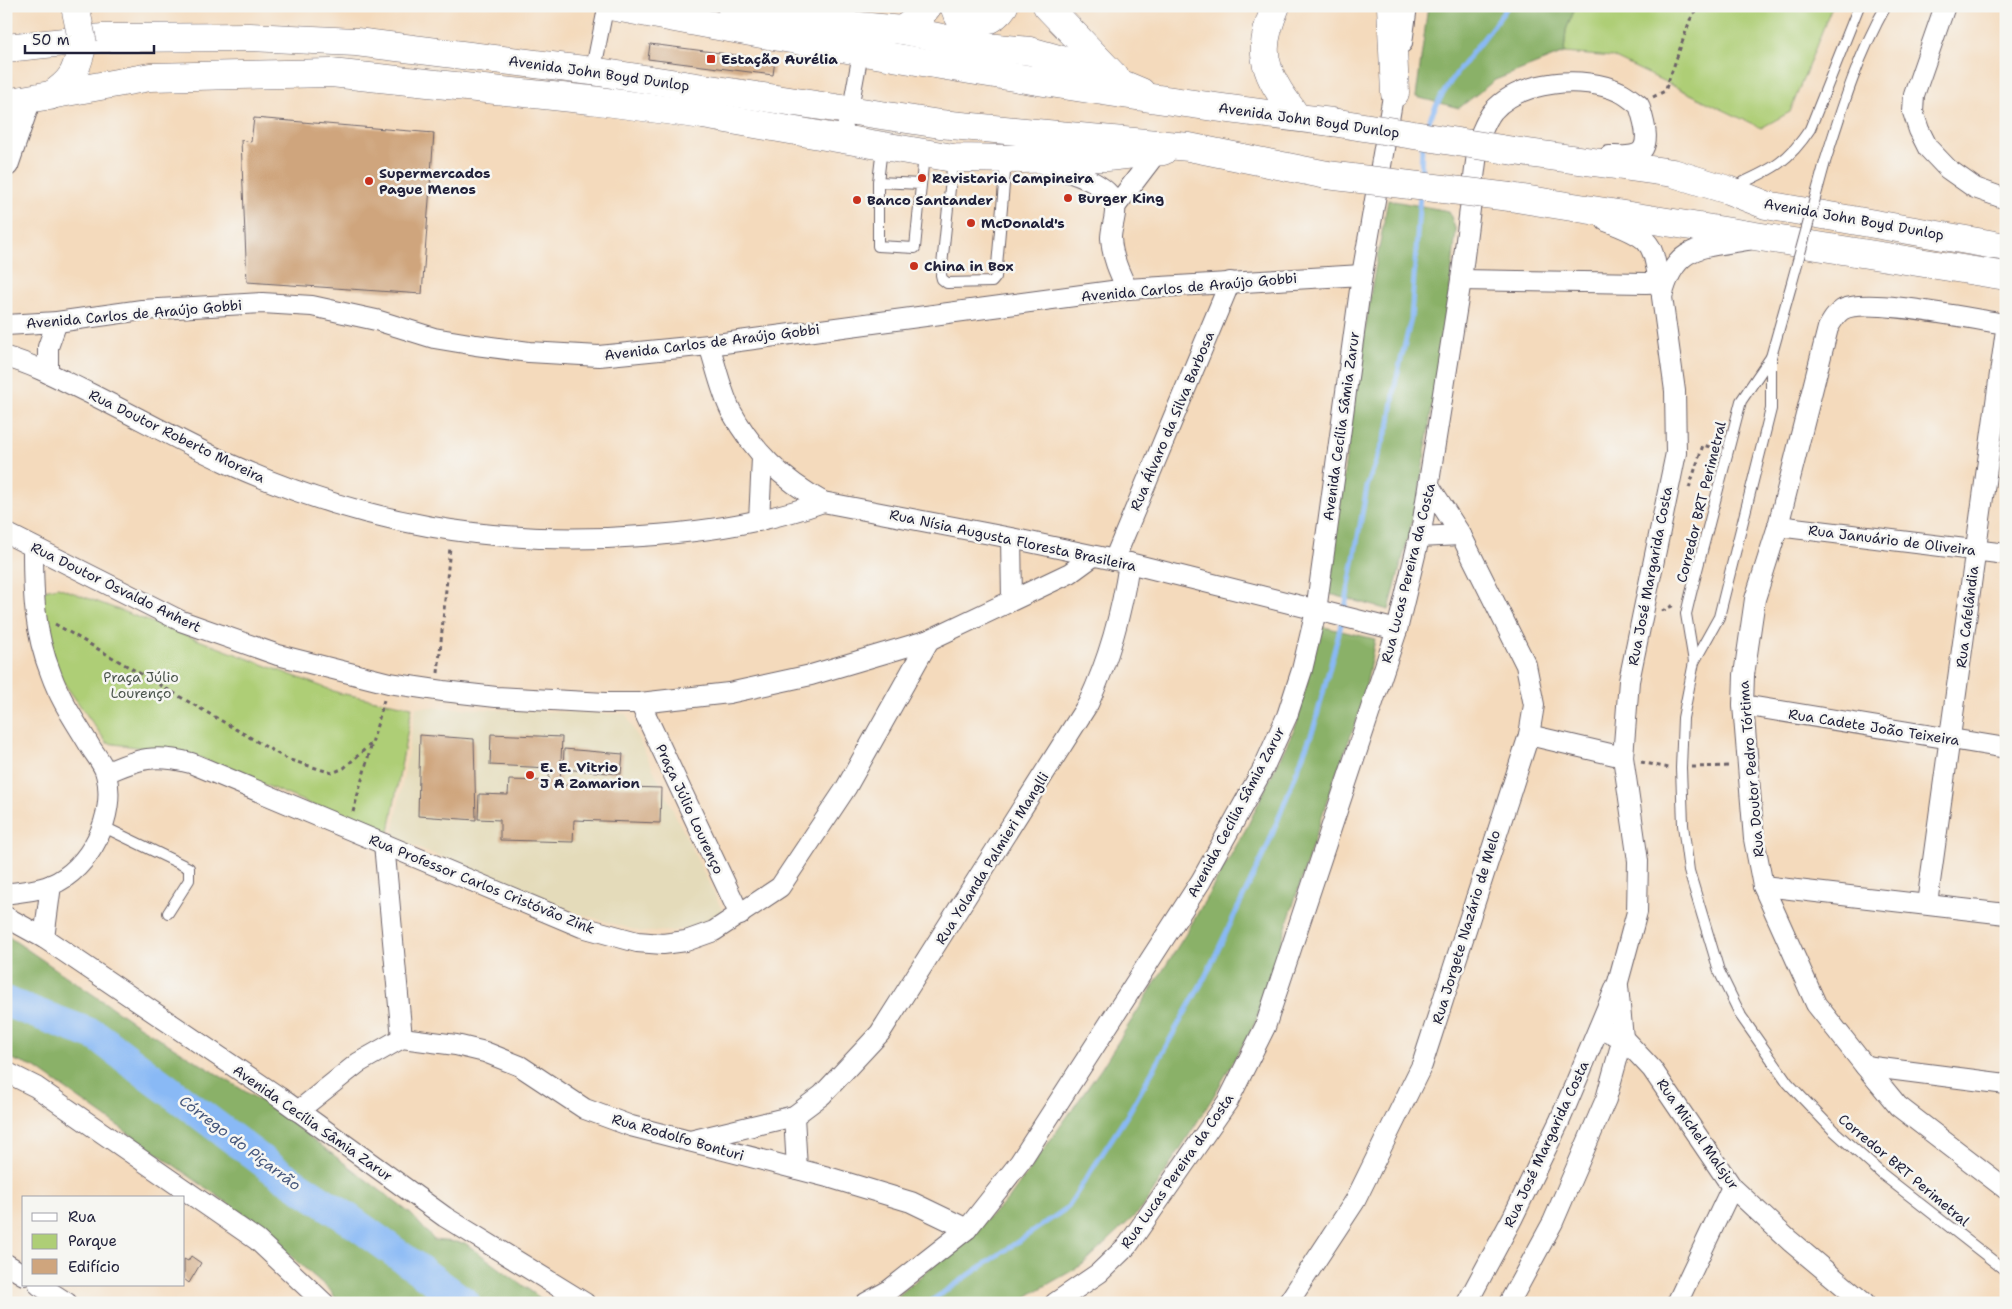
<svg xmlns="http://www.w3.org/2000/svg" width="2012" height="1309" font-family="'Shantell Sans',sans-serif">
<rect width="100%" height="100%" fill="#f6f6f2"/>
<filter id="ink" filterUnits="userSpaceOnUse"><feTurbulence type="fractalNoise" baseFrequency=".02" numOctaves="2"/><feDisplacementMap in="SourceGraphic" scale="10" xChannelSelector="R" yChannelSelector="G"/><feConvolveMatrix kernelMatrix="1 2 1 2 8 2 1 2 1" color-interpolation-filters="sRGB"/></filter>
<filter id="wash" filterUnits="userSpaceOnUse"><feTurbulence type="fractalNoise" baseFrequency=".0096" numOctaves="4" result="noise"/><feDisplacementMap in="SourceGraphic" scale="20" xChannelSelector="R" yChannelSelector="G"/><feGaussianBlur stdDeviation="1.12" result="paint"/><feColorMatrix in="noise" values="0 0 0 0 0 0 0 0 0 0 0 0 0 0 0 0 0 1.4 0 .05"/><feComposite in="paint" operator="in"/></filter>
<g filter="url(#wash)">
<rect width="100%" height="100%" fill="#f4dabc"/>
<path fill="#e4dbba" d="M416 707 626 714 724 914 706 925 672 931 642 932 576 913 393 837Z"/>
<g fill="#aece76" stroke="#687858">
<path d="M1576 6H1832L1790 112 1761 128 1613 57 1564 53 1566 30Z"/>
<path d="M58 587 339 693 412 707 388 837 194 755 107 743 56 672 41 602 44 590Z"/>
</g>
<g fill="#8ab167" stroke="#566a51">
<path d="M1428 6H1576L1566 30 1564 53 1495 80 1459 108 1416 97Z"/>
<path d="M1388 200 1449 211 1456 231 1450 289 1418 499 1389 610 1326 593 1371 291Z"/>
<path d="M1320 626 1375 639 1362 706 1333 782 1255 1023 1213 1097 1142 1209 1082 1265 1029 1295 1024 1303H890L1008 1200 1101 1069 1187 932 1247 827 1297 723Z"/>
<path d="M6 935 139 1026 272 1108 411 1214 434 1240 465 1243 547 1303H339L330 1290 236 1209 36 1068 6 1057Z"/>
</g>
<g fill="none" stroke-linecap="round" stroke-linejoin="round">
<g stroke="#89b9f5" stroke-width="5">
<path d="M1426 129C1443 81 1479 48 1508 6"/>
<path d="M1421 179 1422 145"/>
<path d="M1344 613 1367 487 1390 422 1396 380 1411 319 1420 195"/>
<path d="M928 1303 1067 1208 1128 1114 1205 977 1268 845 1314 727 1342 621"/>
</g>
<path stroke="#89b9f5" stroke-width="31" d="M6 1002 97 1036 273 1169 349 1219 465 1303"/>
</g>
<g id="blocks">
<g fill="#cfa57d">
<path d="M650 44 775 60 773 75 648 59Z"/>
<path d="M254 118 434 133 422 294 247 282 241 140 251 142Z"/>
<path d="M491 734 562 737 560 785 661 788 660 823 574 820 573 842 500 840V820L478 819 479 794 508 795 509 780 549 781V768L490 765Z"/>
<path d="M420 735 474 739 476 820 418 816Z"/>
<path d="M564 749 623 754 621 774 563 769Z"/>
<path d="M191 1256 201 1263 189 1283 184 1279V1259L188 1261Z"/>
</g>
</g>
</g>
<g filter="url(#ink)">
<use href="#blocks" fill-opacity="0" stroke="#6c6268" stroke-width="1"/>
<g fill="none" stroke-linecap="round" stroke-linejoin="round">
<g stroke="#6c6268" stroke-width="12">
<g id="service">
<path d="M953 159 941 275 942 279 947 283 992 282 996 277 1006 161"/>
<path d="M1825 162C1842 108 1858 55 1886 6"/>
<path d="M878 182 882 148"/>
<path d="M921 184 878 182V246L915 248 924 154"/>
<path d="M1733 187C1770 170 1787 164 1810 129L1859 6"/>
<path d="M1791 286 1771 357V409L1719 617 1694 662 1683 718 1681 768 1683 825 1689 871 1719 971 1741 1016 1788 1083 1833 1130 1882 1174 2006 1271"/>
<path d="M1694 662 1686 614 1691 593 1741 401 1771 357"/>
<path d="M102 826 189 868V880L168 913"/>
</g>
</g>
<g stroke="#6c6268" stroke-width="17">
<g id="pedestrian">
<path d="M592 76 606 6"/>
<path d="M840 140 850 111 862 45"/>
</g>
</g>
<g stroke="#6c6268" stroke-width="22">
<g id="minor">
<path d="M1945 6 1914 95 1913 112 1919 130 1928 148 1948 169 1975 188 2006 199"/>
<path d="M1402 43 1407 6"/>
<path d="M1045 165C1064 170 1104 181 1113 200 1119 211 1111 226 1111 238 1112 257 1119 272 1127 289"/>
<path d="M1115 207 1157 152"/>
<path d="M1606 221C1660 241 1650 244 1662 295"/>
<path d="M1461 280 1646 283 1666 282"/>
<path d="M2006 324C1976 320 1864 296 1842 310 1836 314 1832 321 1828 328L1778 526 1755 599 1744 675 1743 705 1754 839 1763 886 1816 1004 1865 1066 1898 1106 2006 1189"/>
<path d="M6 325 57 322 142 310 262 303 312 306 376 320 434 338 476 345 529 352 599 356 709 345 1127 289 1362 275"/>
<path d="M709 345C716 366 721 391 731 411 754 453 782 479 823 502L1011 538 1129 563 1397 630"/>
<path d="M6 357C35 365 62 380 89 393 135 416 180 441 227 463 363 524 494 547 642 536 703 532 765 523 823 502"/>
<path d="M48 373V347L57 322"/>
<path d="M759 521 762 458"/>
<path d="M1778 526 2006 554"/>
<path d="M6 533 181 621 278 655 389 683 443 691 496 697 605 703H640L729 693 811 675 929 640 1070 573 1092 557"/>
<path d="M1419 537 1461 535"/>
<path d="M1011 538 1012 599"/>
<path d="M1114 560 1230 282"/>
<path d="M640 703 740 915"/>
<path d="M1743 705 2006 748"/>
<path d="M1529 735 1623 757"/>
<path d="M106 773C139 758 155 754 191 763L582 927 637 942 663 944 686 941 714 931 780 887 846 788 929 640"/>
<path d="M384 844 402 1038"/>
<path d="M1763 886 2006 914"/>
<path d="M6 894C20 891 38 891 51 885 90 869 117 815 106 774 104 765 96 756 91 748 77 724 60 700 51 674 34 631 33 594 33 548"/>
<path d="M1927 904 2006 330"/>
<path d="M6 917 44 938 279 1097 445 1217 585 1303"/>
<path d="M44 938 51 885"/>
<path d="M1599 1028 1623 1038 1652 1069 1732 1187 1790 1241 1864 1303"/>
<path d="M1865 1066 2006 1084"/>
<path d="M6 1072 36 1087 257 1240 324 1303"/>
<path d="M298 1111 358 1063 402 1038 456 1045 485 1052 520 1066 585 1109 631 1126 828 1177 911 1202 967 1229"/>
<path d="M794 1116 797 1169"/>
<path d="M690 1141 794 1116 822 1095 880 1033 1088 704C1109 659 1122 612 1129 563"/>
<path d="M6 1264 24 1275"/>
<path d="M39 1285 67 1303"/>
<path d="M866 1303 888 1291 967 1229 1020 1162 1201 881 1263 769 1287 716 1302 670 1316 611 1362 275 1396 79"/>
<path d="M1055 1303 1099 1273 1128 1245 1228 1101 1265 1027 1397 630 1422 526 1461 280 1479 138C1483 129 1487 118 1493 111 1521 80 1584 75 1620 92 1627 95 1633 101 1639 105 1643 118 1655 151 1633 155 1626 157 1616 156 1609 156"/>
<path d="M1288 1303 1355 1201 1422 1065 1529 735 1534 705 1526 665 1461 535 1430 487"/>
<path d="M1467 1303 1513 1217 1560 1120 1618 982 1637 912 1638 861 1623 757 1629 681 1676 453 1675 391 1662 297C1675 244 1701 248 1748 240"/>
<path d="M1509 1303 1553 1222 1606 1099 1623 1038 1618 986"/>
<path d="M1677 1303 1732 1187"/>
</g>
</g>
<g stroke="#6c6268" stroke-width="27">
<path id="tertiary" d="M6 164 28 100"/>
</g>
<g stroke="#6c6268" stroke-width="29">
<g id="secondary">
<path d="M731 6 806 21 902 30 987 47 1030 51 1069 62 1141 92"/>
<path d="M954 6C955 9 957 14 959 17 972 31 996 19 1004 6"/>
<path d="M1047 6 1115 77"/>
<path d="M902 30 919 17 928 6"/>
<path d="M50 96C75 79 75 72 83 44"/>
<path d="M6 103 150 77 331 73 591 100 703 115 953 158 1022 159 1107 157 1163 151"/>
</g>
</g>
<g stroke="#6c6268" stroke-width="29">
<g id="primary">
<path d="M610 6C850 51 1090 93 1332 122"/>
<path d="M1276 6C1262 39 1259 60 1279 91 1284 100 1292 108 1296 117"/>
<path d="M1391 6 1395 93"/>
<path d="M6 48 103 38 250 37 356 42 592 71 940 124 1189 147 1327 175"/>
<path d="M1514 151 1673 173 1728 190 1766 205 2006 247"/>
<path d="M1510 197 2006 276"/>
</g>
</g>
<g stroke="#6c6268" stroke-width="3" stroke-dasharray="4 4" stroke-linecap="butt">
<path d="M1653 97 1665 91 1690 20 1698 6"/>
<path d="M1689 488 1703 445 1717 449"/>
<path d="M1662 611 1674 605"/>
<path d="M55 624 287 759 332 773 344 768 373 742"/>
<path d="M438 673 450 547"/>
<path d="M1641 762 1669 768"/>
<path d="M1692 767 1731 766"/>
<path d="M353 812 384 700"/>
</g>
<use href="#service" stroke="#fff" stroke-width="10"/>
<use href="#pedestrian" stroke="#fff" stroke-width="15"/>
<use href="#minor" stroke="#fff" stroke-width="20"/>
<use href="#tertiary" stroke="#fff" stroke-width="25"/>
<use href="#secondary" stroke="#fff" stroke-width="28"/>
<use href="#primary" stroke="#fff" stroke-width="28"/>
<g stroke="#6c6268" stroke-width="12" stroke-linecap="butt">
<path id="service-bridge" d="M1791 286 1825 162"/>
</g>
<g stroke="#6c6268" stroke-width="29" stroke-linecap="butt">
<path id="secondary-bridge" d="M75 6 83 44"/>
</g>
<g stroke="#6c6268" stroke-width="29" stroke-linecap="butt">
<g id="primary-bridge">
<path d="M1332 122 1514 151"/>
<path d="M1327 175 1510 197"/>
</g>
</g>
<use href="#service-bridge" stroke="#fff" stroke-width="10"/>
<use href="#secondary-bridge" stroke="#fff" stroke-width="28"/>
<use href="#primary-bridge" stroke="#fff" stroke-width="28"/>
</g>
</g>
<g fill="#c8321e" stroke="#f6f6f2" stroke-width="2">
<rect x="706" y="54" width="10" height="10" rx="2.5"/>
<circle cx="922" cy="178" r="5"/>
<circle cx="369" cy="181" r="5"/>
<circle cx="1068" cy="198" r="5"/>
<circle cx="857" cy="200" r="5"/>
<circle cx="971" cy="223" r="5"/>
<circle cx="914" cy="266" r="5"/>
<circle cx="530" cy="775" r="5"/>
</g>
<g text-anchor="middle" stroke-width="5" stroke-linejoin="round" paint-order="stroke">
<g font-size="14" font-weight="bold" fill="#22223b" stroke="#f6f6f2" text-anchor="start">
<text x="721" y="64">Estação Aurélia</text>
<text x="379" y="178">Supermercados<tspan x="379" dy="16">Pague Menos</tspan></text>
<text x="932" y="183">Revistaria Campineira</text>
<text x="1078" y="203">Burger King</text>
<text x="867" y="205">Banco Santander</text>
<text x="981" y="228">McDonald's</text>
<text x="924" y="271">China in Box</text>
<text x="540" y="772">E. E. Vitrio<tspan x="540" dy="16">J A Zamarion</tspan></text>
</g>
<g font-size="14" fill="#22223b" stroke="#f6f6f2">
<text transform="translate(599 73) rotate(8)" y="5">Avenida John Boyd Dunlop</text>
<text transform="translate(1309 120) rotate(8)" y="5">Avenida John Boyd Dunlop</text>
<text transform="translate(1854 219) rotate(10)" y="5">Avenida John Boyd Dunlop</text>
<text transform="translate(1189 287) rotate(-5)" y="5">Avenida Carlos de Araújo Gobbi</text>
<text transform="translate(134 314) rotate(-5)" y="5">Avenida Carlos de Araújo Gobbi</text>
<text transform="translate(712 342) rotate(-7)" y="5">Avenida Carlos de Araújo Gobbi</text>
<text transform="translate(1172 421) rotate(-67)" y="5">Rua Álvaro da Silva Barbosa</text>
<text transform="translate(1341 426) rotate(-82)" y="5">Avenida Cecília Sâmia Zarur</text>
<text transform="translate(177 436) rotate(26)" y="5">Rua Doutor Roberto Moreira</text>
<text transform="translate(1701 502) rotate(-76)" y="5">Corredor BRT Perimetral</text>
<text transform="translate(1013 540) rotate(12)" y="5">Rua Nísia Augusta Floresta Brasileira</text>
<text transform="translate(1892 540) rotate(7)" y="5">Rua Januário de Oliveira</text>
<text transform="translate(1408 573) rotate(-76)" y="5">Rua Lucas Pereira da Costa</text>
<text transform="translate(1650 576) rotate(-79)" y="5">Rua José Margarida Costa</text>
<text transform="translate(116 587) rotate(26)" y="5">Rua Doutor Osvaldo Anhert</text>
<text transform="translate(1967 617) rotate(-83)" y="5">Rua Cafelândia</text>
<text transform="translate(1874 727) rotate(9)" y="5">Rua Cadete João Teixeira</text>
<text transform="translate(1751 769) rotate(-95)" y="5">Rua Doutor Pedro Tórtima</text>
<text transform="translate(690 809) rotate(65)" y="5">Praça Júlio Lourenço</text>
<text transform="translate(1236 812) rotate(-62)" y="5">Avenida Cecília Sâmia Zarur</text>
<text transform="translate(992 858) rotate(-58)" y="5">Rua Yolanda Palmieri Manglli</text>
<text transform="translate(482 884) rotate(22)" y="5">Rua Professor Carlos Cristóvão Zink</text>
<text transform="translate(1466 927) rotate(-73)" y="5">Rua Jorgete Nazário de Melo</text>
<text transform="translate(313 1123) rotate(35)" y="5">Avenida Cecília Sâmia Zarur</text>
<text transform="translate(1698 1134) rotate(55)" y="5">Rua Michel Malsjur</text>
<text transform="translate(678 1137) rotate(16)" y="5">Rua Rodolfo Bonturi</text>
<text transform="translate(1546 1144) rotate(-65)" y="5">Rua José Margarida Costa</text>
<text transform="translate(1904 1170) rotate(40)" y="5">Corredor BRT Perimetral</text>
<text transform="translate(1177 1171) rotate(-55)" y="5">Rua Lucas Pereira da Costa</text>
</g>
<g font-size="14" fill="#4c564d" stroke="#f6f6f2">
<text x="141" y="682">Praça Júlio<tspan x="141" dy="16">Lourenço</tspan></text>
</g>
<g font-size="15" font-style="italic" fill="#46577c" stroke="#f6f6f2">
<text transform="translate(240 1143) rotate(37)" y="5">Córrego do Piçarrão</text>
</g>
</g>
<rect width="2012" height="1309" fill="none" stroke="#f6f6f2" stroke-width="25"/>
<rect x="22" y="1196" width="162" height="90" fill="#f6f6f2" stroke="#a1a1a9"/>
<rect x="32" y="1213" width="25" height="8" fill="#ffffff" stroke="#a1a1a9"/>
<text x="68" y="1222" font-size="15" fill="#22223b">Rua</text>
<rect x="32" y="1234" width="25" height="15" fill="#aece76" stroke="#a1a1a9"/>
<text x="68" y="1246" font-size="15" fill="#22223b">Parque</text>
<rect x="32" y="1259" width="25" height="15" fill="#cfa57d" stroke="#a1a1a9"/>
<text x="68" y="1272" font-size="15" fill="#22223b">Edifício</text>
<path d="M25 45v8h129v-8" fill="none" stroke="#22223b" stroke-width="2.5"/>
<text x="32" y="45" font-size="15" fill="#22223b" stroke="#f6f6f2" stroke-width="4" paint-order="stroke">50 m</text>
</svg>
